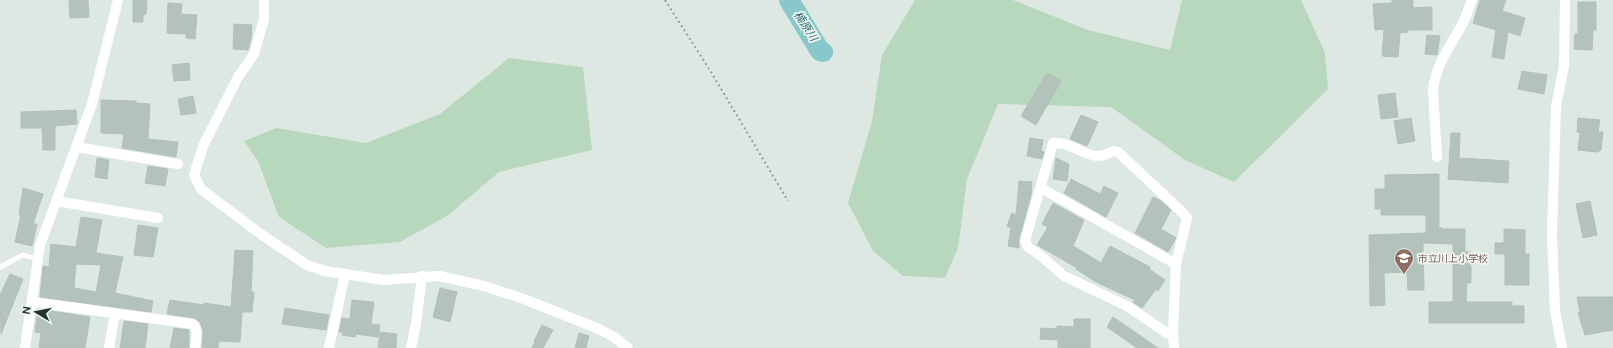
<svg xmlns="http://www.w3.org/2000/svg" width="1613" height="348" font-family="Ubuntu,'Noto Sans JP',sans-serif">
<rect width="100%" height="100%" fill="#dee8e2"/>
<g fill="#b8d8bd">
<path d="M915 0H1013L1088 30 1170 50 1182 0H1301L1325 53 1328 89 1234 182 1185 160 1111 107 998 104 967 179 958 248 945 278 903 276 873 251 848 203 872 121 882 55Z"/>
<path d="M509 58 583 67 592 150 499 172 447 216 400 242 326 248 279 217 258 161 244 141 276 128 366 143 440 114Z"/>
</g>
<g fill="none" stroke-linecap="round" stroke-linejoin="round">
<path stroke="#89c8ca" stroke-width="20" d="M789 0 820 51 823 52"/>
</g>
<g fill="#b3c3bb" stroke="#b1c1b9" fill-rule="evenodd">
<path d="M69 0H88L89 17 70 18Z"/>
<path d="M133 0H147L146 14 143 15V22H133Z"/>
<path d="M1392 0H1413V8L1432 7V30H1408V32L1400 33 1398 57 1382 56 1384 29 1375 30 1373 4 1392 3Z"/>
<path d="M1480 0H1506L1502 11 1525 18 1520 36 1508 32 1504 59 1492 57 1496 30 1473 23Z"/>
<path d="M1578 2H1596V30H1593L1592 50 1574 49 1575 34H1578Z"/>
<path d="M168 3 182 4 181 14 197 15 195 39 186 38V34L167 33Z"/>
<path d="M234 24 252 25 251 40 248 50 233 49Z"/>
<path d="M1427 35 1440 36 1437 55 1425 54Z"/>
<path d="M189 63 190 80 174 81 172 65Z"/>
<path d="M1522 71 1547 75 1544 94 1518 89Z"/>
<path d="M1047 73 1061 81 1036 125 1021 116Z"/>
<path d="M1395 93 1398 117 1381 119 1378 95Z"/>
<path d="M193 96 196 113 181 115 178 99Z"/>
<path d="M101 100 136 101V103L150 104 148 139 178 142 176 157 122 148 124 134 101 133Z"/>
<path d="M76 110 77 124 55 126V150H43L42 128H21V112Z"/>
<path d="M1081 115 1098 122 1087 146 1070 139Z"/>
<path d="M1411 118 1415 141 1398 144 1394 121Z"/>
<path d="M1578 118 1600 120 1598 132H1603L1601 150 1597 152 1578 150 1580 133 1577 132Z"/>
<path d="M1451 133H1460L1459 158 1509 161 1508 183 1448 179Z"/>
<path d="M1030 138 1043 140 1041 151 1044 152 1042 159 1027 156Z"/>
<path d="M97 158 109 160 107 179 95 177Z"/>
<path d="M1056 158 1069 164 1067 181 1053 179Z"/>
<path d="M148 166 168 169 165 186 145 183Z"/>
<path d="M1439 174V228H1442V229H1465V252H1471V283H1467L1466 302H1512V306H1524V323H1429V302H1453V244L1423 243 1424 290H1408L1407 272 1384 273 1385 305 1370 306 1369 235 1426 233V215H1381V209H1375V189H1385V175Z"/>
<path d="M1071 179 1100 194 1104 186 1118 193 1106 217 1064 193Z"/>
<path d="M1019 181 1032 182 1031 195 1019 239V248L1008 246 1011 228 1007 226 1012 213 1016 215Z"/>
<path d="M23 188 43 194 33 224H37L32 246 15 242 21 215H19Z"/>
<path d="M1153 197 1161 201 1171 210 1161 229 1176 238 1168 252 1135 233Z"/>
<path d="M1590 201 1597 235 1583 238 1576 204Z"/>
<path d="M1053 203 1084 220 1073 246 1101 263 1110 246 1150 267 1149 269 1165 280 1158 291 1156 289 1142 308 1133 302 1135 300 1096 282 1076 269 1077 268 1037 245 1048 227 1042 224Z"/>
<path d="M81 217 102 220 96 253 123 257 115 293 153 301 151 312 40 297 43 266 49 267 51 244 76 247ZM76 264 101 265 96 292 74 288Z"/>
<path d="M138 225 158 228 153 257 134 255Z"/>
<path d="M1504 229 1525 230V254H1529V285H1505V254H1495V243H1504Z"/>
<path d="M235 250 253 251 251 292H254L252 312H242L240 342 219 341 218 348H202L203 332 200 322 194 318 167 314 170 300 204 305V303L231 307Z"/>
<path d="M10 274 23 279 1 334 0 295Z"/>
<path d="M440 288 457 292 450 322 433 317Z"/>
<path d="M1577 297H1613V330L1585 335 1578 313 1580 312Z"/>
<path d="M352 300 374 302 371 324 380 325 378 337 356 334 355 337 342 335 343 332H339L342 318 350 319Z"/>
<path d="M285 308 329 315 326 330 282 324Z"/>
<path d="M38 309 90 317 85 348H39L41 333 35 332Z"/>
<path d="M1113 317 1158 348H1137L1107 327Z"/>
<path d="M1074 319H1090V348H1058V340L1040 339 1041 328 1057 329V326L1074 327Z"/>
<path d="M124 321 148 324 145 348H120Z"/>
<path d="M542 325 553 330 543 348H532L535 342 534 341Z"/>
<path d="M174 328 189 330V348H170Z"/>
<path d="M380 332 397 334 396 348H378Z"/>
<path d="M579 333 589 336 586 348H575Z"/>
</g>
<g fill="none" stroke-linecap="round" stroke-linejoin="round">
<path stroke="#80aa98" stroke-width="2" stroke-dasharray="2 3" stroke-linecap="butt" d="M665 0 711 72 788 201"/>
<path stroke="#fff" stroke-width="5" d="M0 267 23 255 38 259"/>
<g stroke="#fff" stroke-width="10">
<path d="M264 0V19L254 54 238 77 203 146 194 175 201 189 262 235 307 265 325 271 384 280 439 276 484 286 524 299 599 329 614 337 628 348"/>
<path d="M1053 143C1077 141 1089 166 1113 151L1118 152 1182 212 1187 218 1176 264 1173 333H1167L1127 306 1064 276 1041 256 1028 247 1025 241Z"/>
<path d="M76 147 178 164"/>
<path d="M1437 157 1433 90C1436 63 1452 44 1464 21 1467 14 1469 7 1472 0"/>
<path d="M1041 188 1176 264"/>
<path d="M56 201 158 218"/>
<path d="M32 302 193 324C199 330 196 340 195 348"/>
<path d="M1173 333 1174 348"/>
<path d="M25 348 40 245 92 104 118 0"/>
<path d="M109 348 115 314"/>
<path d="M329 348 345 274"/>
<path d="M411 348 416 324 422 276"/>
<path d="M1562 348 1555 310 1552 234 1556 106 1564 66 1565 0"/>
</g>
</g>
<defs>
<g id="school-pin" transform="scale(1)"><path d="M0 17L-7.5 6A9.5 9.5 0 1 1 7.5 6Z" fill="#8d6e63" stroke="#eef5f1"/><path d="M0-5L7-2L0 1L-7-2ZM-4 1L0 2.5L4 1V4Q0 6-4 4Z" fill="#fff"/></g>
</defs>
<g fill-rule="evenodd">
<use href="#school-pin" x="1404" y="258"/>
</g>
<g text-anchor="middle" stroke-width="3.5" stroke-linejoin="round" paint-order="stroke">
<g font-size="10" fill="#785e54" stroke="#eef5f1" text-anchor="start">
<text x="1418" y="262">市立川上小学校</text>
</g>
<g font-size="11" font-style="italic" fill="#20696d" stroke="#eef5f1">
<text transform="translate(806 26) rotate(57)" y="4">楠原川</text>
</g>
</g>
<g transform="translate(36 312) rotate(280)" stroke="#eef5f1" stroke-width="3" paint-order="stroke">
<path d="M0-3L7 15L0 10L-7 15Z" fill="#21372e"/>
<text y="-6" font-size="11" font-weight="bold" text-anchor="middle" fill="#21372e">N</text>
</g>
</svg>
